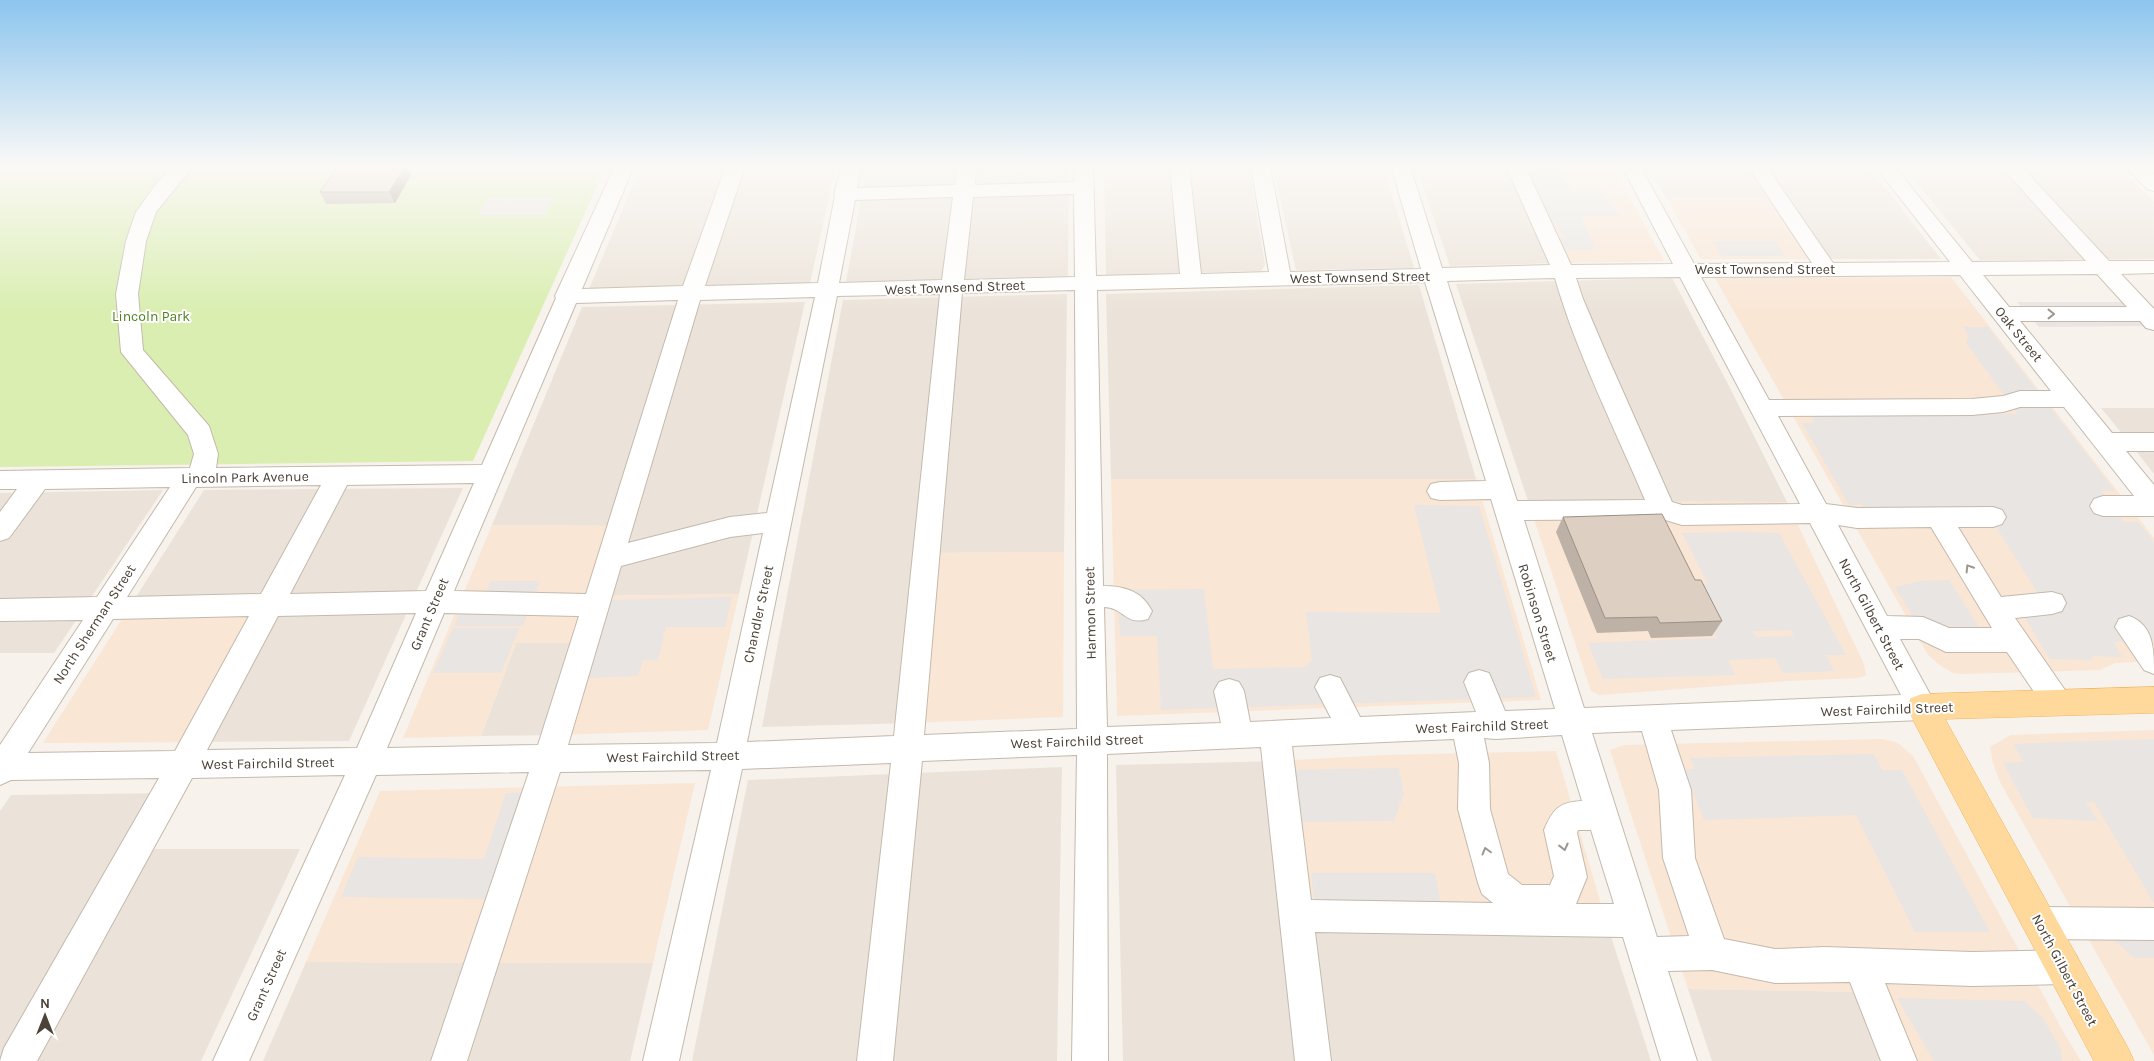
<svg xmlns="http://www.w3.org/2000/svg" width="2154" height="1061" font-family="Karla,sans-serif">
<rect width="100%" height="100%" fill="#f7f2eb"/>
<g fill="#ebe3d9">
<path d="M641 166H836L810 283 589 289Z"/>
<path d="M867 166H1069L1068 276 846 282Z"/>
<path d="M1104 166H1249L1265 265 1261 271 1106 275Z"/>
<path d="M1273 166H1383L1414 268 1296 270Z"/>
<path d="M1416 166H1515L1559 263 1450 266Z"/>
<path d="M1648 166H1868L1941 259H1820L1778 197H1666Z"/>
<path d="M1903 166H2117L2154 201V259L1980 260Z"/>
<path d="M1672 278 1729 386 1787 502 1528 501 1456 284Z"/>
<path d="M1419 285 1476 479H1111L1106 294Z"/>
<path d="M1067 294 1064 552 927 553 910 723 762 727 843 300Z"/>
<path d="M805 302 739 594 599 596 620 526 492 525 582 307Z"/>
<path d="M2101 408H2154V474L2129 442Z"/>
<path d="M463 488 349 741 196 742 129 608 204 490Z"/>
<path d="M163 490 54 653H0V493Z"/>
<path d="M516 643H585L556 735 481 736Z"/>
<path d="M1278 761 1606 921 1651 1061H1123L1116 765Z"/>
<path d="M1062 767 1057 1061H692L748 780Z"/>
<path d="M168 793 137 849H300L201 1061H0V811L11 795Z"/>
<path d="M306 962 653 963 630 1061H263Z"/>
<path d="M1688 989 1872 992 1899 1061H1712Z"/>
</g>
<g fill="#fae6d5">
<path d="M1515 166H1613L1664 261 1559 263Z"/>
<path d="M1666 197H1778L1820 259H1701Z"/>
<path d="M1951 277 2154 538V661L2115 663 2100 670 1962 674 1953 673 1941 666 1928 655 1715 278Z"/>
<path d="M1111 479H1476L1541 700 1117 716Z"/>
<path d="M1528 501 1787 502 1864 664 1866 675 1858 678 1788 681 1600 695 1591 691Z"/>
<path d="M492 525 620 526 599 596 739 594 708 730 556 735 585 643H516L481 736 403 738Z"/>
<path d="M1064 552 1063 717 910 723 927 553Z"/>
<path d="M269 606 196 742 43 743 129 608Z"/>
<path d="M2154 730V1055L2000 782 1993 763 1990 747 2011 735Z"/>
<path d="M1882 739 1898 743 1913 756 2065 1035 2081 1061H1899L1871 992 1688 989 1610 750 1624 745Z"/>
<path d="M1556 751 1606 921 1296 916 1278 761 1385 755Z"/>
<path d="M695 783 653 963 306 962 380 791Z"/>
</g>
<path fill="#d9eeb0" d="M0 166H606L473 461 0 467Z"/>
<g fill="#e8e5e3" fill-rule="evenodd">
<path d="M1521 166H1559L1571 190H1603L1620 216 1581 217 1596 249 1558 250 1554 240 1563 237 1556 224 1548 227Z"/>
<path d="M488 197H554L545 215H478Z"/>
<path d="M1713 241H1775L1784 256H1722Z"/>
<path d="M2017 302H2129L2152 326 2039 327Z"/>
<path d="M1964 327H1988L2115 491H2101L2124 522H2138L2154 542V641L2114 642 2122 657 2093 656 2091 660 2050 659 2023 615 2051 614 1984 508 1865 510 1862 504 1849 505 1802 423H1814L1811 415 2018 414 1966 343 1968 336Z"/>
<path d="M1414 505 1479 506 1536 697 1161 710 1157 636H1120L1117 590 1204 589 1213 669 1306 667 1312 660 1306 612 1441 613Z"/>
<path d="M1741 532 1779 533 1846 655H1826L1834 671 1783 673 1775 658 1728 660 1735 675 1603 679 1588 643 1717 638 1692 585 1708 584 1682 533ZM1791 630 1794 636 1756 637 1753 631Z"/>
<path d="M1949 580 1978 626 1971 632 1913 616 1895 587 1920 581Z"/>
<path d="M491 581H540L523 626H454L466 598 483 599Z"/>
<path d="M732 597 725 627H666L658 660H643L638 676 586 678 608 600Z"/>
<path d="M453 628H519L501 673H433Z"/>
<path d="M2154 739V903L2094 802H2086L2098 821 2033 818 2003 763 2024 762 2013 744Z"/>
<path d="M1874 754 1882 770H1902L1990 932H1915L1856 815 1704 820 1684 770 1695 769 1690 758Z"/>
<path d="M1399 768 1404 793 1394 821 1294 822 1289 770Z"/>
<path d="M531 792 497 899 341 897 358 857 484 859 506 793Z"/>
<path d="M1311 873H1435L1444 918 1316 916Z"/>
<path d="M2109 935 2154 936V958H2134Z"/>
<path d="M1897 998 2024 1001 2043 1018 2061 1050 2062 1061H1934Z"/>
</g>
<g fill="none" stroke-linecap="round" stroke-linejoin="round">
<g stroke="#c4b9ac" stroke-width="2">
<g id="minor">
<path d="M173 166H193L156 212 146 241 138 294 143 350 209 426 218 454 216 468 482 465 556 298 555 296 615 166H634L582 289 683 286 726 166H745L705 286 818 283 835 196 834 194 842 166H861L857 188 955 185 958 166H976L975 185 1074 182 1075 166H1093L1096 276 1180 274 1170 166H1189L1201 274 1269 272 1251 166H1270L1290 272 1421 269 1391 166H1410L1442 268 1550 265 1506 166H1525L1571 265 1673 264 1622 166H1640L1694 264 1812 263 1748 166H1766L1833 263 1950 262 1875 166H1894L1972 262 2086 261 2001 166H2021L2109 261H2154V273L2121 274 2154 309V330L2146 328 2140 321H2020L2112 433H2154V451H2126L2154 485V516H2103L2094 513 2090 506 2094 499 2103 496H2134L2064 407H2020L2003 412 1972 415 1778 416 1826 504 1857 508 1993 507 2002 510 2006 517 2002 524 1993 527H1958L2001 597 2052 592 2062 595 2066 603 2062 611 2052 614 2015 618 2067 693 2072 702 2067 711 2057 715 2047 711 2007 652H1946L1919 639H1900L1937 707 1932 716 1922 720 1671 730 1691 790 1695 858 1724 939 1775 949 1825 947 1972 952 2064 950 2076 955 2081 967 2076 979 2064 984 1972 986 1885 983 1917 1061H1881L1850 982 1775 983 1712 970 1668 971 1697 1061H1661L1623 937 1315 932 1331 1061H1295L1261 747 1107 754 1108 1061H1072L1077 755 922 761 893 1061H857L891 763 742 769 679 1061H643L711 770 560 772 467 1061H431L529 772 376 775 249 1061H213L345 775 192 778 37 1061H0L4 1048 159 778 11 780 0 785V745L83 620 0 621V599L97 597 170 487 45 489 9 538 0 541V512L17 489H0V471L190 468 194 454 188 435 121 352 116 294 126 241 136 212 156 184ZM1074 194 1075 277 964 280 973 197ZM953 197 942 280 839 283 855 200ZM2097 274 2127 307H2009L1983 275ZM1960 275 2051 391H2020L2003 396 1972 399 1769 400 1701 277ZM1680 277 1800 504 1682 505 1672 502 1609 360 1583 299 1576 278ZM1555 278C1576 352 1615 429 1645 500L1517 501 1447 281ZM1425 282 1486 481 1440 482 1431 484 1427 491 1431 498 1440 500 1491 499 1555 709 1505 711 1489 673 1479 670 1469 673 1464 682 1476 712 1360 717 1340 678 1330 675 1320 678 1315 687 1331 718 1250 722 1244 691 1239 682 1229 679 1219 682 1214 691 1221 723 1107 727 1104 607C1125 608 1125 626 1148 619L1152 611C1142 591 1124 586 1103 586L1097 290ZM1075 290 1077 729 924 735 962 293ZM940 294 894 736 747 742 837 296ZM815 297 767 513 730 517 628 543 700 300ZM678 300 586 594 454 591 576 303ZM474 483 426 591 290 594 347 485ZM321 485 261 594 127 597 196 487ZM1662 519 1682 525 1810 523 1901 695 1584 708 1524 520ZM1838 525 1857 528 1931 527 1992 628H1949L1923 617 1887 616ZM763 533 717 743 568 745 621 566 730 537ZM416 613 357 748 207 750 278 616ZM444 613 579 616 538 745 387 748ZM249 616 175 751 28 753 113 619ZM1642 731 1659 790 1663 858 1689 936 1657 937 1592 733ZM1562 735 1582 801C1559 802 1553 809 1544 830L1554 876 1550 885H1522L1508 874 1490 809 1489 763 1484 738 1496 739ZM1454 739 1459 763 1458 809 1478 883 1482 894 1493 903 1311 900 1292 746ZM1578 830H1591L1614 904H1576L1587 877 1577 833Z"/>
<path d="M2124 166H2145L2154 174V191L2147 189Z"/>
<path d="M2129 616C2154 625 2154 650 2154 674L2144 670 2115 627 2119 619Z"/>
<path d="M2040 907 2154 908V940L2040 939 2028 935 2023 923 2028 911Z"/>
</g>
</g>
<g stroke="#f1b55f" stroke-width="1">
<path id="major" d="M2154 687V713L1945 719 2128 1048 2134 1061H2094L1906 707 1911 698 1922 694Z"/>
</g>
<use href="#minor" fill="#fff" fill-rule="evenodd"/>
<use href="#major" fill="#ffd89c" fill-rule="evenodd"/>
</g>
<g fill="#beb2a7">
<path d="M411 175 395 203 326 204 320 192Z"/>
<path d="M1563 517 1695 580 1722 621 1712 636 1651 638 1648 631 1597 633 1556 532Z"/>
</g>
<path fill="#9b9188" d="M405 166H407L411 175 395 203 389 192Z"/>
<g fill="#ddcfc2" stroke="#9b9188">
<path d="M338 166H405L389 192H320Z"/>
<path d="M1662 514 1695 580H1701L1722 621 1660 623 1657 617 1605 618 1563 517Z"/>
</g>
<defs><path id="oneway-chevron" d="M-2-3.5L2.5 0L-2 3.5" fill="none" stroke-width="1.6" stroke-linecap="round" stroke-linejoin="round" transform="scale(1.25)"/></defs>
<g stroke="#9d9791">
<use href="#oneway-chevron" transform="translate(2051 314)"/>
<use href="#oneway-chevron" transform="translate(1969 568) rotate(-122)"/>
<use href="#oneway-chevron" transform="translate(1564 847) rotate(76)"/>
<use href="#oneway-chevron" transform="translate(1486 851) rotate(-105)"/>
</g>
<linearGradient id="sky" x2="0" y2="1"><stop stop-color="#8cc5ee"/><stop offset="0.53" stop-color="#fbf9f6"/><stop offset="1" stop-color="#fbf9f6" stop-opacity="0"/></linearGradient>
<rect width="2154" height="314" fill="url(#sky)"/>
<g text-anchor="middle" stroke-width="4" stroke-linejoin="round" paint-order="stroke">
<g font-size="14" fill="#4c4237" stroke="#fff">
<text x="1765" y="274">West Townsend Street</text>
<text transform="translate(1360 277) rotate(-1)" y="5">West Townsend Street</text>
<text transform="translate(955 287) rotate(-2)" y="5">West Townsend Street</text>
<text transform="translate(2019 334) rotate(51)" y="5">Oak Street</text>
<text transform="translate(245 477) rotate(-1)" y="5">Lincoln Park Avenue</text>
<text transform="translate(1090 613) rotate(-91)" y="5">Harmon Street</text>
<text transform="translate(1538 613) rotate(73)" y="5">Robinson Street</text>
<text transform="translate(429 614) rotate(-67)" y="5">Grant Street</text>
<text transform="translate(758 614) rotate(-78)" y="5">Chandler Street</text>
<text transform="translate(1872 614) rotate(62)" y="5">North Gilbert Street</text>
<text transform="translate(94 624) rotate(-57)" y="5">North Sherman Street</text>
<text transform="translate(1887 709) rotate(-2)" y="5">West Fairchild Street</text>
<text transform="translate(1482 726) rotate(-2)" y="5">West Fairchild Street</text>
<text transform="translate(1077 741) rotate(-2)" y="5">West Fairchild Street</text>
<text transform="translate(673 756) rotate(-1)" y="5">West Fairchild Street</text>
<text transform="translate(268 763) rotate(-1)" y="5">West Fairchild Street</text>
<text transform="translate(2065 970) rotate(62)" y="5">North Gilbert Street</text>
<text transform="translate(266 985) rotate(-66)" y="5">Grant Street</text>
</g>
<g font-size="14" fill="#508022" stroke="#fff">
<text x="151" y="321">Lincoln Park</text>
</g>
</g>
<g transform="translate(45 1016)" stroke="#ffffff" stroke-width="4" paint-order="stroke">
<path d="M0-4L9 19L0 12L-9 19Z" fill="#4c4237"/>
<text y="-8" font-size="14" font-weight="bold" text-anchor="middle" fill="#4c4237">N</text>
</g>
</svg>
